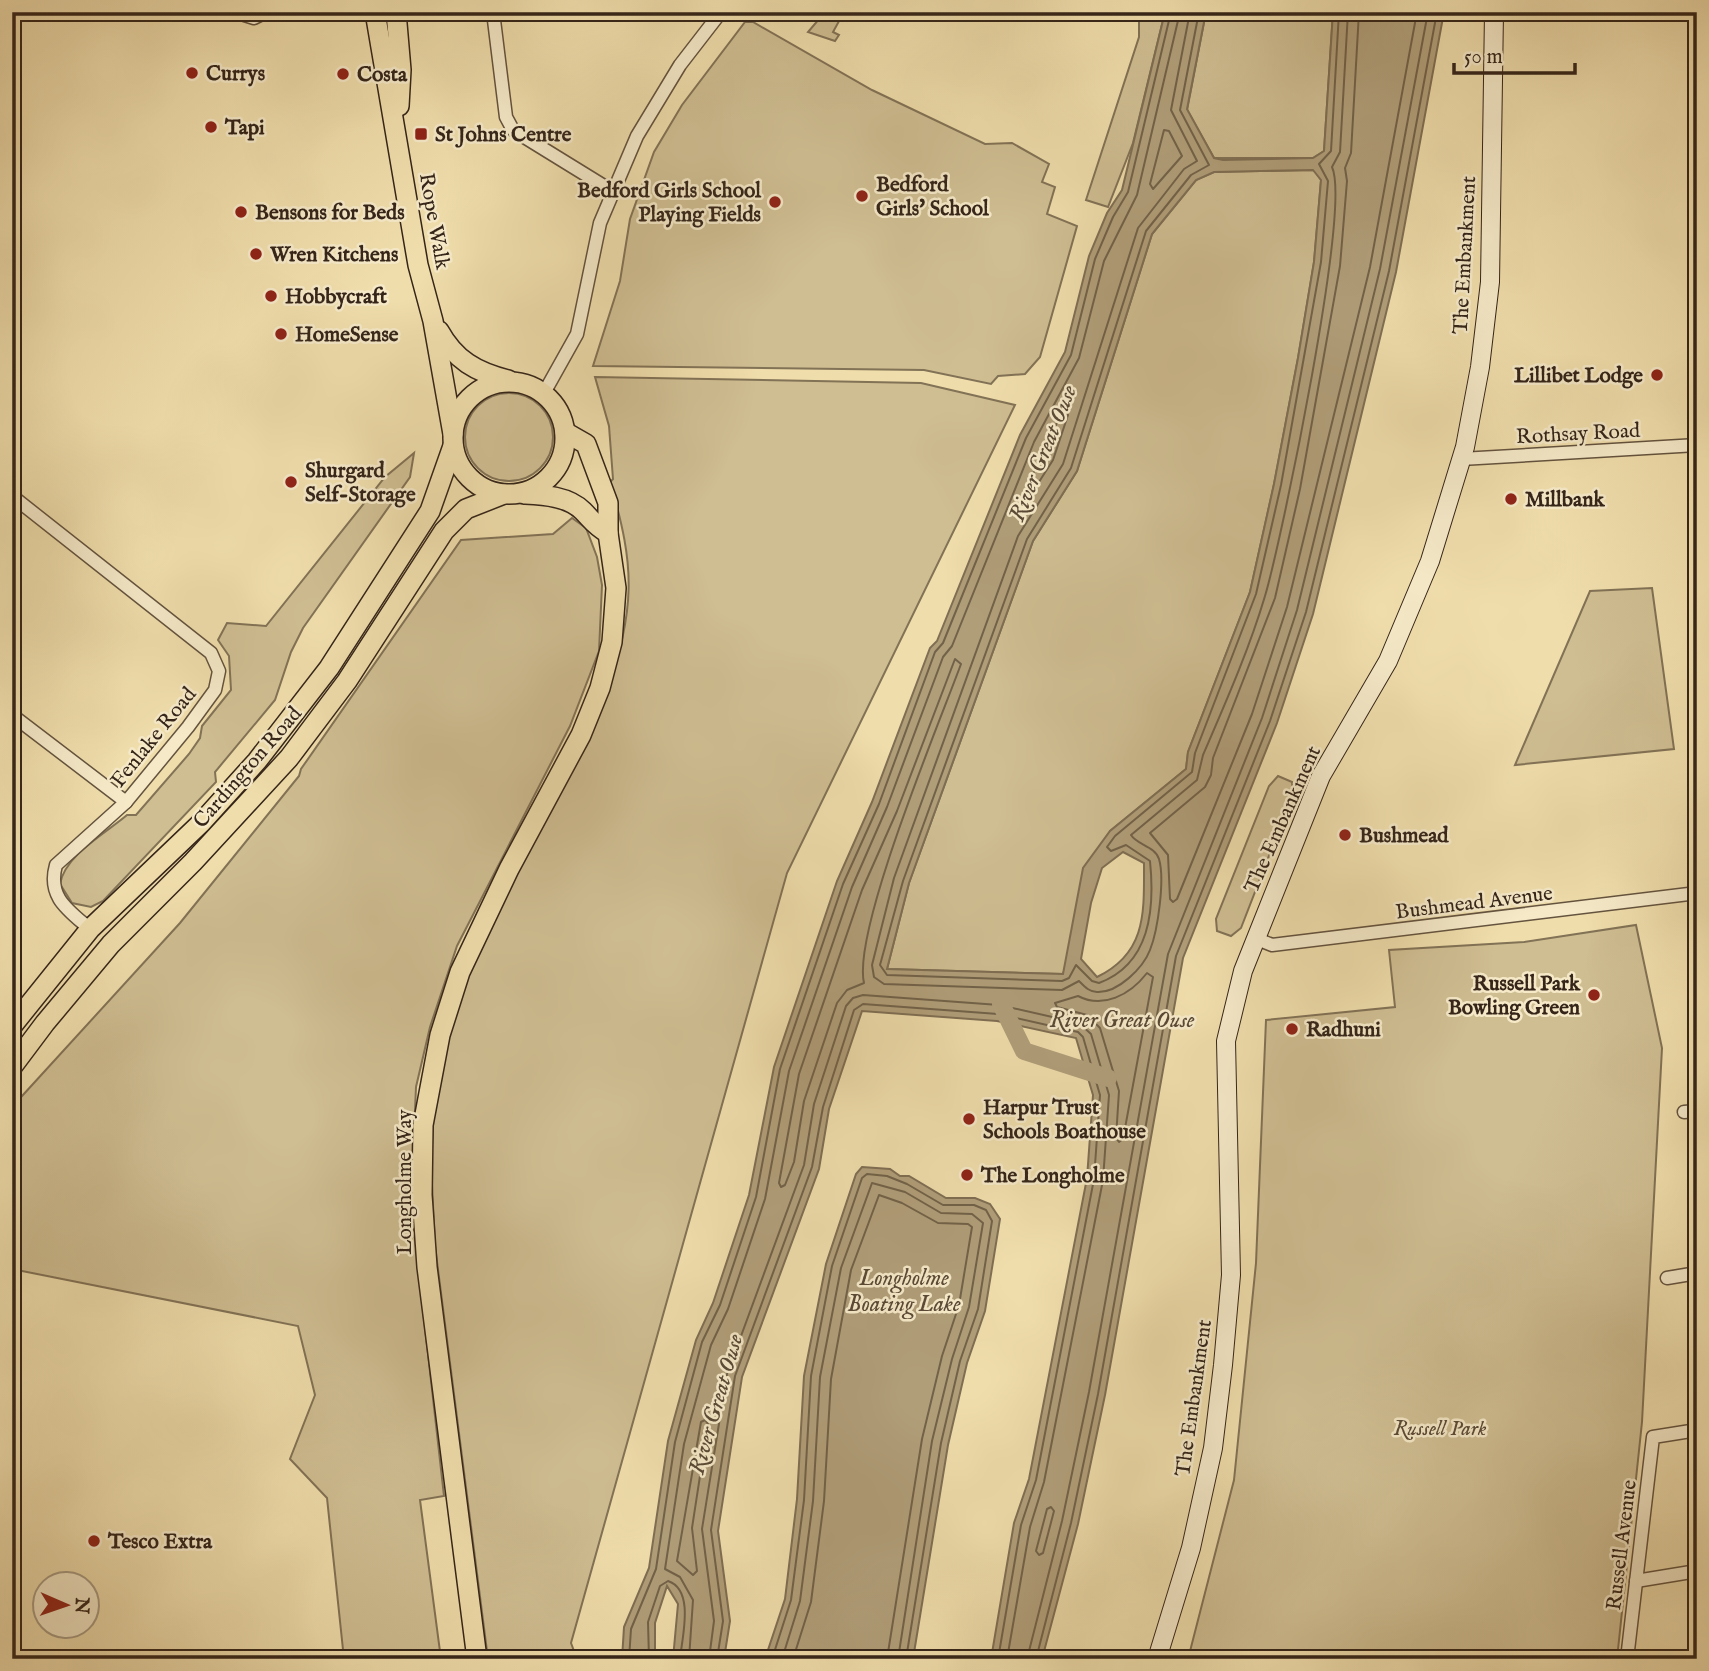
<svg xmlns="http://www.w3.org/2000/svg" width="1709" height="1671" font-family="'IM FELL English',serif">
<rect width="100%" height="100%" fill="#efddab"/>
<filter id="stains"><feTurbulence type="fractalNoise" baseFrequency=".00286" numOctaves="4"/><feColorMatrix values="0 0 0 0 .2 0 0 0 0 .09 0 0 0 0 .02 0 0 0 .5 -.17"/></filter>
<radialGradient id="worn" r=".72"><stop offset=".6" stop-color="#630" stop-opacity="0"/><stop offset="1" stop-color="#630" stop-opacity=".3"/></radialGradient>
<g fill="#cfbe92" stroke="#827256" stroke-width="2">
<path d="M825 12H844L833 32 839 35 835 41 808 32Z"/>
<path d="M1139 12H1165L1133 143 1108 207 1086 200 1139 37Z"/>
<path d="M1206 12H1333L1324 151 1313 158H1214L1187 110Z"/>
<path d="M745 22H753L872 90 985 144 1012 143 1049 164 1042 182 1055 187 1047 214 1077 226 1040 357 1025 374 998 376 991 384 924 370 593 366 620 281 630 219 654 152 682 105Z"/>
<path d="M1314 170 1321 180 1314 262 1298 358 1274 484 1250 592 1188 752 1186 769 1110 831 1063 974 887 969 909 883 1033 541 1077 471 1152 234 1196 180 1214 172Z"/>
<path d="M595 377 921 383 1015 405 787 873 571 1643 577 1659H488L435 1246 431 1164 434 1106 450 1029 472 962 606 695C635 608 636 569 610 482L613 479 609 426Z"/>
<circle cx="509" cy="437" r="44"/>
<path d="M414 453 410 477 303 628 291 652 275 700 215 772 216 782 103 901 91 907 72 903 60 884C65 855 106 833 127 815H136L189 754 200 738 202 726 231 690 229 656 218 640 227 623 266 626 385 477Z"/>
<path d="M572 518 586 528 597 557 602 585 599 651 570 726 457 946 430 1027 416 1087 411 1203 444 1496 420 1500 441 1659H344L327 1498 290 1459 315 1395 298 1326 12 1269V1107L180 923 299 776 301 769 461 540 553 534Z"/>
<path d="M1652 588 1674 749 1515 765 1590 591Z"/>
<path d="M1278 776 1292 782 1293 794 1241 928 1231 936 1217 931 1216 919 1269 786Z"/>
<path d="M1636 925 1662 1048 1642 1422 1617 1659H1188L1234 1480 1256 1263 1266 1020 1395 1007 1389 950 1524 942Z"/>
</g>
<g fill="#b09e79" stroke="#7f6e53" stroke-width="2" fill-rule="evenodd">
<path d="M1165 12H1206L1187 109 1214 158 1223 160 1313 158 1324 151 1333 12H1444L1396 272 1313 614 1277 723 1183 958 1105 1395 1078 1524 1042 1659H991L1014 1523 1029 1479 1087 1178 1093 1095 1076 1038 997 1021 862 1011 829 1109 819 1169 742 1377 718 1531 730 1621 724 1659H673L678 1604 667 1586 655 1623V1659H622L624 1627 649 1568 668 1441 696 1340 713 1303 749 1195 774 1067 837 881 872 802 930 648 937 641 1020 435 1065 352 1089 256 1107 213 1122 190ZM1313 170 1321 180 1314 262 1298 358 1274 484 1250 592 1188 752 1186 769 1110 831 1083 868 1063 974 887 969 909 883 1033 541 1077 471 1152 234 1196 180 1214 172ZM1123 852 1144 863C1144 912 1147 953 1097 977L1081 959 1091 903 1102 868Z"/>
<path d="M862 1167 890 1169 900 1176H909L946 1198H975L990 1204 1000 1219 985 1311 967 1363 948 1445 913 1659H765L785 1599 797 1499 804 1376 826 1264 856 1174Z"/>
</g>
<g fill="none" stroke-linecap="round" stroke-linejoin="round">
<g stroke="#726249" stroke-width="2">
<path d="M1190 12 1171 110 1197 161 1184 169 1138 228 1063 464 1018 536 894 878 872 965 874 977 884 984 1062 990 1079 981C1084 986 1089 992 1097 992 1118 993 1143 968 1150 950 1158 930 1165 879 1159 859 1155 846 1137 845 1131 835L1197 780 1203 755C1225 704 1249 650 1265 596 1282 538 1351 208 1332 167L1340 152 1348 12"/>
<path d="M1199 12 1180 110 1209 165 1191 175 1146 231 1071 468 1027 539 903 881 880 965 887 975 1062 981 1069 978 1076 965 1092 981 1099 983C1150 964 1155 910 1150 861L1126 845 1111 851 1107 847 1115 836 1192 772 1195 753 1256 594 1281 485 1321 262 1328 181 1319 164 1331 151 1339 12"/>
<path d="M1359 12 1351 153 1345 168 1347 181 1340 266 1300 489 1275 598 1213 758 1211 775 1205 787 1150 833 1168 855 1170 899 1173 902 1177 899 1252 714 1287 607 1370 267 1417 12"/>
<path d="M1164 130 1169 131 1182 156 1153 189 1150 184Z"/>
<path d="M1067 411 1068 415 1053 460 1030 496 1026 497 1024 493 1062 412Z"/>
<path d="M955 659 961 664C939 724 852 931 864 983L847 990 837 1003 804 1101 794 1162 785 1185 781 1187 779 1183 799 1074 862 890 897 811Z"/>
<path d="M1147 973 1153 977 1123 1139 1119 1142 1116 1138 1119 1091 1100 1028 1087 1015 1057 1007 1055 1003 1078 996C1103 1009 1130 995 1147 973Z"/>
<path d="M705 1420 708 1424 692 1528 697 1571 693 1575 677 1561 701 1422Z"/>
<path d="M1051 1507 1054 1511 1043 1553 1039 1555 1036 1551 1047 1509Z"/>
<path d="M629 1659 631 1629 656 1569 675 1442 702 1342 720 1305 756 1197 780 1069 843 884 879 804 935 652 943 643 1026 438 1071 355 1095 259 1113 217 1128 192 1171 12"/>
<path d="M649 1659 648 1622 660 1586 668 1581C695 1590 682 1637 680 1659"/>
<path d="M689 1659 693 1600 680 1577 665 1569 684 1444 711 1345 728 1309 765 1199 789 1071 852 887 887 807 943 657 952 646 1034 442 1079 358 1104 261 1137 195 1180 12"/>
<path d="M709 1659 714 1621 702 1529 727 1374 804 1165 814 1104 846 1006 853 998 863 995 999 1005 1079 1023 1091 1034 1109 1095 1103 1180 1044 1482 1030 1527 1007 1659"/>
<path d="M717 1659 723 1621 711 1530 735 1376 812 1167 823 1107 854 1010 863 1004 998 1014 1078 1032 1083 1037 1100 1095 1094 1179 1036 1480 1021 1525 998 1659"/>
<path d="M772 1659 791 1600 804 1500 811 1376 832 1266 862 1178 867 1174 887 1176 907 1184 943 1205H974L986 1210 992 1221 978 1309 960 1361 941 1443 906 1659"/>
<path d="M782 1659 800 1601 813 1501 820 1377 841 1268 872 1183 905 1192 941 1213 972 1214 983 1223 969 1307 952 1359 932 1441 898 1659"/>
<path d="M793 1659 811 1602 824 1501 831 1379 851 1270 879 1195 902 1203 938 1223 968 1224 972 1227 959 1305 942 1356 922 1439 887 1659"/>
<path d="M1027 1659 1062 1521 1089 1392 1168 954 1262 718 1297 610 1380 269 1428 12"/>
<path d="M1036 1659 1071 1523 1098 1394 1176 956 1270 721 1306 612 1389 271 1437 12"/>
</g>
<path stroke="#b09e79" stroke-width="18" d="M1001 1004 1024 1051 1108 1078"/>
<g stroke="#64533e" stroke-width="15">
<g id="street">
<path d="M235 12 254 18 266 12"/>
<path d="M493 12 506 117 513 130 612 191"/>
<path d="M544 393 577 334 600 223 637 136 680 65 721 12"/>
<path d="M1461 459 1697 445"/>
<path d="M12 496 211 653 219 671 215 690 188 727 126 802 56 865C47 897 68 910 90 929"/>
<path d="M12 715 126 802"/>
<path d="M1257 939 1272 945 1697 893"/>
<path d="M1684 1112 1697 1111"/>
<path d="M1667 1278 1697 1273"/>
<path d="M1636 1581 1697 1571"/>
<path d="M1627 1659 1653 1437 1697 1430"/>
</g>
</g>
<g stroke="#352519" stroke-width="20">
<path id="secondary" d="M1157 1659 1191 1548 1213 1448 1223 1365 1231 1275 1226 1041 1243 971 1321 776 1388 661 1430 561 1465 447 1480 367 1490 282 1494 12"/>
</g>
<g stroke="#352519" stroke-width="22">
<g id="primary">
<path d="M375 12 418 265 433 321 453 434"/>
<path d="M396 12 401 70 399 106"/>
<path d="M439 331C455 360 476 372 508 380"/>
<circle cx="509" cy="438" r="56"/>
<path d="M524 494C543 495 568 496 583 511 592 520 595 526 608 533"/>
<path d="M12 1026 90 929 201 823 257 761 329 668 430 511 453 446"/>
<path d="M12 1067 45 1023 111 944 193 862 289 758 347 681 444 531 466 509 504 494"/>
<path d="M477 1659 427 1267 422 1195 423 1125 440 1035 460 972 509 869 581 735 600 688 612 642 616 588 608 533V503L586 444 565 432"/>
</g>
</g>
<use href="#street" stroke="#f5e9c8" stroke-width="12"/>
<use href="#secondary" stroke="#f5e9c8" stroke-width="18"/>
<use href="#primary" stroke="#efddab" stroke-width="19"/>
</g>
<g fill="#8f2418" stroke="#f5e9c8" stroke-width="2.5">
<circle cx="192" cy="73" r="7"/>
<circle cx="343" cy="74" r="7"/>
<circle cx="211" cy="127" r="7"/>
<rect x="414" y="127" width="14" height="14" rx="3.5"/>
<circle cx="862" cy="196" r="7"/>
<circle cx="775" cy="202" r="7"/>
<circle cx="241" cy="212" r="7"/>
<circle cx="256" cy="254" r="7"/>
<circle cx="271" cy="296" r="7"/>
<circle cx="281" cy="334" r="7"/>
<circle cx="1657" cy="375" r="7"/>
<circle cx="291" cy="482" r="7"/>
<circle cx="1511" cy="499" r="7"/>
<circle cx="1345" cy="835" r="7"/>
<circle cx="1594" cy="995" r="7"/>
<circle cx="1292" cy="1029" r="7"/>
<circle cx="969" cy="1119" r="7"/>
<circle cx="967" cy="1175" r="7"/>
<circle cx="94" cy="1541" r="7"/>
</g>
<g text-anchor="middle" stroke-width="5" stroke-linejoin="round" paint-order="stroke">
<g font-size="21" font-weight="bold" fill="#352519" stroke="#f5e9c8" text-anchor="start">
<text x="206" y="80">Currys</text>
<text x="357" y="81">Costa</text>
<text x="225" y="134">Tapi</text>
<text x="435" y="141">St Johns Centre</text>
<text x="876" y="191">Bedford<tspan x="876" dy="24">Girls' School</tspan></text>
<text x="761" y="197" text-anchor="end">Bedford Girls School<tspan x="761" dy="24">Playing Fields</tspan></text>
<text x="255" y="219">Bensons for Beds</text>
<text x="270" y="261">Wren Kitchens</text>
<text x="285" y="303">Hobbycraft</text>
<text x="295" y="341">HomeSense</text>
<text x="1643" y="382" text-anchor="end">Lillibet Lodge</text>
<text x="305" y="477">Shurgard<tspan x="305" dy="24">Self-Storage</tspan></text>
<text x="1525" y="506">Millbank</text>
<text x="1359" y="842">Bushmead</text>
<text x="1580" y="990" text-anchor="end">Russell Park<tspan x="1580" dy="24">Bowling Green</tspan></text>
<text x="1306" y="1036">Radhuni</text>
<text x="983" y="1114">Harpur Trust<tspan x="983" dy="24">Schools Boathouse</tspan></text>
<text x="981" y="1182">The Longholme</text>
<text x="108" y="1548">Tesco Extra</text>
</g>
<g font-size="21" fill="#352519" stroke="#f5e9c8">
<text transform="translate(435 221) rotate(80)" y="7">Rope Walk</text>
<text transform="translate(1464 255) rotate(-87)" y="7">The Embankment</text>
<text transform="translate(1578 433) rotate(-3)" y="7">Rothsay Road</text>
<text transform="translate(153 737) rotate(-51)" y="7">Fenlake Road</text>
<text transform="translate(247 767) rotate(-49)" y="7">Cardington Road</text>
<text transform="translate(1282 819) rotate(-66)" y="7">The Embankment</text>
<text transform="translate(1474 902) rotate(-7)" y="7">Bushmead Avenue</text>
<text transform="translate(404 1182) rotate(-90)" y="7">Longholme Way</text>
<text transform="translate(1193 1398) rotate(-82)" y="7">The Embankment</text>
<text transform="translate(1621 1545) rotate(-83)" y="7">Russell Avenue</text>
</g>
<g font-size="21" font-style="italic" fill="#5c4b37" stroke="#f5e9c8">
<text x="1440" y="1435">Russell Park</text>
</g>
<g font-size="23" font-style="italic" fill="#5a4936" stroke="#f5e9c8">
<text transform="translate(1042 453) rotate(-68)" y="8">River Great Ouse</text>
<text x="1122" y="1027">River Great Ouse</text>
<text x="904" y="1285">Longholme<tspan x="904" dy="26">Boating Lake</tspan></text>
<text transform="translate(715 1404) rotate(-74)" y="8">River Great Ouse</text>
</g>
</g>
<rect width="1709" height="1671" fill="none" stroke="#efddab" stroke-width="42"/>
<rect x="14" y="14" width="1681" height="1643" fill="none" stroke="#352519" stroke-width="3.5"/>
<rect x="21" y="21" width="1667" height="1629" fill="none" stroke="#352519" stroke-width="2"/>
<g transform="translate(66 1605) rotate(92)"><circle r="33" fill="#f5e9c8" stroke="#a89b82" stroke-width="2"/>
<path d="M0-5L12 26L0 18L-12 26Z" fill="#8f2418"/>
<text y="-10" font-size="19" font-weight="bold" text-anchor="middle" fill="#352519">N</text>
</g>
<path d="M1454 63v10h121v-10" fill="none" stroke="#352519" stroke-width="3.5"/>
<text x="1464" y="63" font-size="21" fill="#352519" stroke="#f5e9c8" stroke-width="5" paint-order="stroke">50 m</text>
<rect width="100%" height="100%" filter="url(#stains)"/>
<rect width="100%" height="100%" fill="url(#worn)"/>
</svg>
